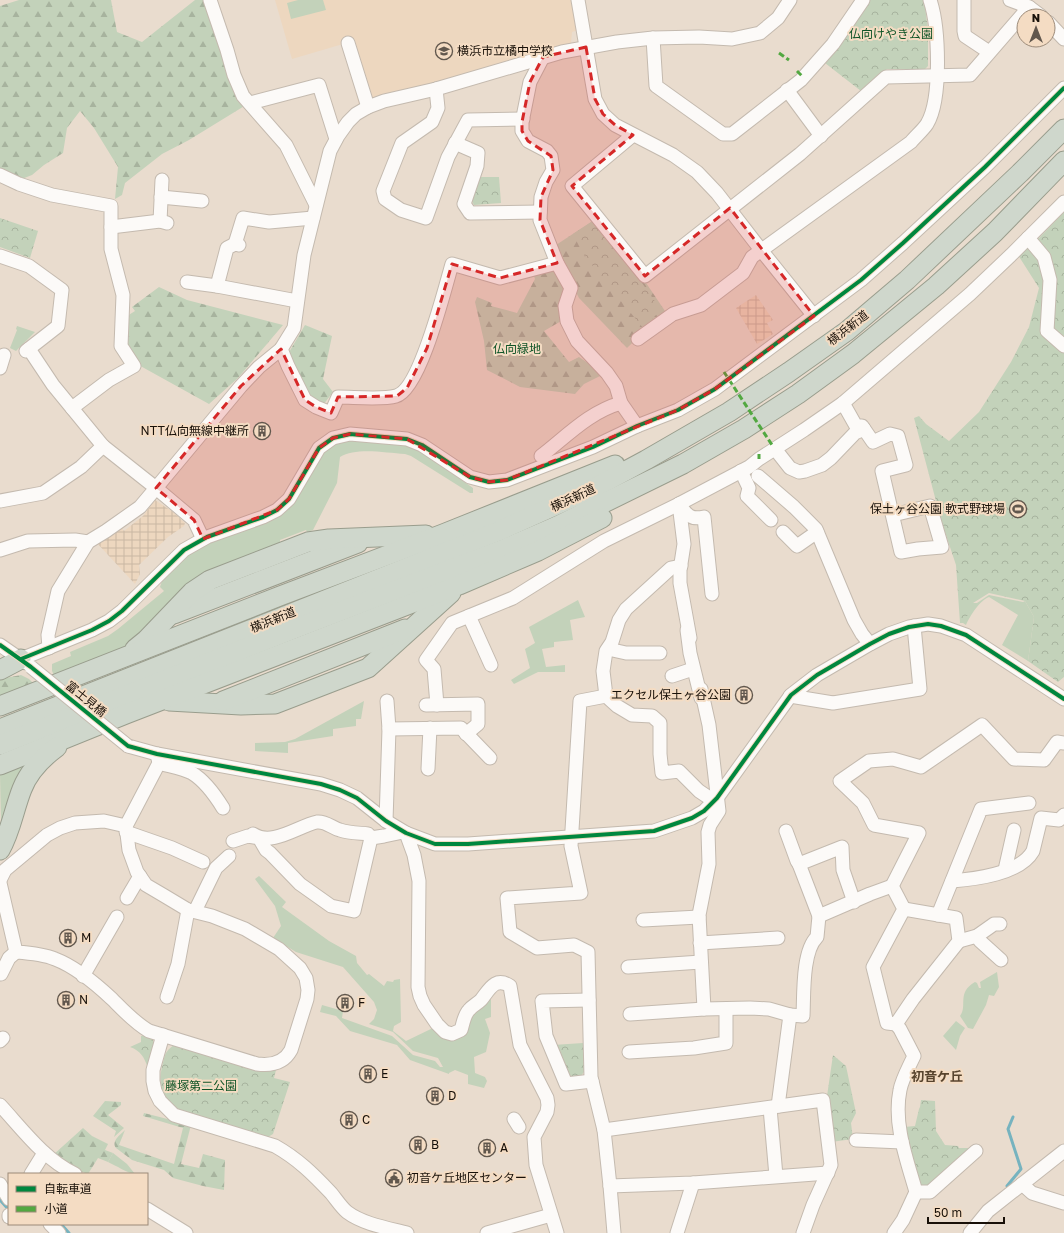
<svg xmlns="http://www.w3.org/2000/svg" width="1064" height="1233" font-family="'Golos Text','Noto Sans JP',sans-serif">
<defs>
<pattern id="industrial-grid" width="8" height="8" patternUnits="userSpaceOnUse"><rect width="8" height="8" fill="#edd7bf"/><path d="M0 4h8M4 0v8" fill="none" stroke="#cab8a3"/></pattern>
<pattern id="forest-firs" width="22" height="20" patternUnits="userSpaceOnUse"><rect width="22" height="20" fill="#c3d2ba"/><path d="M5 1l3.5 6h-7zM16 11l3.5 6h-7z" fill="#a7b39e"/></pattern>
<pattern id="park-crowns" width="20" height="18" patternUnits="userSpaceOnUse"><rect width="20" height="18" fill="#c3d2ba"/><path d="M2 6a3 3 0 1 1 6 0M12 15a3 3 0 1 1 6 0" fill="none" stroke="#a7b39e"/></pattern>
</defs>
<rect width="100%" height="100%" fill="#e9dcce"/>
<path fill="#edd7bf" d="M275 0H571L578 30 572 32 571 43 359 105 343 44 292 59Z"/>
<g fill="url(#industrial-grid)">
<path d="M756 295 773 320 767 323 773 334 757 344 736 308Z"/>
<path d="M155 500 173 512 185 523 184 526 168 537 139 565 140 574 135 584 95 541 119 525 124 531 143 516Z"/>
</g>
<g fill="#c3d2ba">
<path d="M298 0H323L326 10 291 19 287 3Z"/>
<path d="M17 326 35 332 16 351 10 348 17 330 16 329Z"/>
<path d="M349 440 400 443 419 450 473 488V493H470L411 456 405 454C386 453 356 447 340 457L337 483 313 530 307 532 306 530 280 540V544L131 645 54 675 52 671V664L71 656 70 652 108 636 118 629 164 591 160 587 162 581 177 563 193 551 211 542 263 522 323 452 336 443Z"/>
<path d="M989 595 1023 602 1025 601 1034 617 1028 661 1002 645 1018 615 989 597C980 600 970 616 966 625L963 623V616L968 615 972 603H977Z"/>
<path d="M578 600 585 617 570 620 573 640 554 642V647L542 649 546 667 565 665V672H538L514 684 511 680 530 668 525 649 535 643 529 627Z"/>
<path d="M364 701 361 719H356V726L333 729V736L288 743V753L255 751V743L285 742 295 739Z"/>
<path d="M23 765 26 766 1 826 0 774Z"/>
<path d="M259 876 286 902 282 907 329 941 356 956 357 963 367 975 369 974 384 986 387 981 393 982 394 980 400 979 401 1022 394 1026 393 1031 406 1041 435 1027 448 1036 491 999V1017L485 1019 490 1033 486 1052 474 1057 475 1073 485 1077 487 1081 484 1088 468 1084V1075L455 1070 449 1073V1074L410 1060 397 1045 350 1031 336 1016 320 1012 322 1005 343 1011 342 1018 392 1036 413 1055 435 1061 440 1067H443L438 1058 413 1051 393 1032 369 1024 374 1019 377 1010 374 1002 343 967 296 952 273 938 281 926 275 906 255 879Z"/>
<path d="M997 972 999 987 994 996 989 995 986 1005 973 1029 968 1028 960 1016C968 1006 956 993 975 982L977 983 979 988H981L980 982Z"/>
<path d="M956 1021 965 1028 960 1036 956 1050 943 1036Z"/>
<path d="M113 1153 127 1164 135 1174C129 1174 115 1165 108 1162Z"/>
</g>
<g fill="url(#forest-firs)">
<path d="M19 0H111L117 32 142 42 195 0H205L226 71 246 105 189 140 162 154 125 183 122 195 115 199 118 167 94 128 80 111 67 128 63 153 44 165 32 175 14 182 0 173V6Z"/>
<path d="M594 220 640 274 665 311 627 348 579 298 553 247Z"/>
<path d="M554 266 564 281 563 320 544 331 569 362 579 357 604 374 584 384 575 394 520 387 487 370 484 341 475 302 477 297 492 303 491 306 517 313 535 279 533 273Z"/>
<path d="M159 287 187 300 283 325 238 378 209 404 135 363 123 345 124 318 135 311 132 307Z"/>
<path d="M305 325 332 336 323 379 333 392 323 405 304 390 288 354Z"/>
<path d="M21 675 29 679 35 685 0 699V679Z"/>
<path d="M105 1101 121 1102V1105L108 1115 124 1128 114 1137 116 1131 93 1116Z"/>
<path d="M144 1113 191 1125 181 1164 199 1168 203 1154 225 1160 224 1190 203 1186 173 1178 164 1170 132 1160 116 1148C111 1141 120 1135 125 1130L119 1145 174 1164 183 1128 143 1116Z"/>
<path d="M83 1128 92 1136 108 1144 105 1150 113 1153 108 1162 98 1158 88 1174 77 1170 53 1155Z"/>
</g>
<g fill="url(#park-crowns)">
<path d="M868 0H924L928 29V66L925 69H887L861 91 825 63Z"/>
<path d="M480 177H499L501 203 474 205 472 201Z"/>
<path d="M1064 212V677L1058 682 1028 661 1034 617 1025 601 989 593 973 603 968 616H963V623H960L956 565 941 520 914 418 919 416 926 424 949 441 979 412 1011 362 1029 327 1039 288 1018 255 1022 249 1039 238Z"/>
<path d="M0 218 38 231 30 258 0 247Z"/>
<path d="M593 221 621 253 661 310 643 328 583 254 573 234Z"/>
<path d="M147 1035 152 1037 154 1043 148 1068C144 1057 141 1051 130 1047L141 1042V1036Z"/>
<path d="M583 1043 586 1069 581 1076 572 1077 568 1074 553 1045Z"/>
<path d="M174 1045 253 1069 266 1071 276 1070 274 1078 290 1082 273 1134 268 1137 185 1113C163 1101 156 1088 163 1063 165 1053 166 1051 174 1045Z"/>
<path d="M833 1055 846 1066 856 1113 851 1123 853 1139 831 1142 827 1096Z"/>
<path d="M921 1100 935 1101 936 1131 945 1145 958 1146 959 1148H969L949 1168 931 1188H921L916 1168 913 1169 904 1127 915 1126 919 1109 920 1107Z"/>
</g>
<g fill="none" stroke-linecap="round" stroke-linejoin="round">
<g stroke="#76b3bf" stroke-width="3">
<path d="M1007 1186 1021 1169 1008 1129 1013 1117"/>
<path d="M0 1200 9 1210"/>
<path d="M61 1224 69 1233"/>
</g>
<g stroke="#c4baaf" stroke-width="15">
<g id="minor">
<path d="M210 0 227 50 234 75 243 96 286 145 316 205"/>
<path d="M578 0 595 99 603 114 615 125 673 155 697 172 717 193 761 250 814 316"/>
<path d="M964 0V31L965 36 989 52"/>
<path d="M1010 0 1029 7"/>
<path d="M1048 22 1064 39"/>
<path d="M653 38 656 86 723 134H732L801 80 833 44 863 0"/>
<path d="M348 43 368 107"/>
<path d="M543 57 530 82 522 122V131L528 141 547 151 551 156 553 170 546 182 541 197 540 220 557 263 571 288 565 306 567 321 577 341 607 373 616 386 621 403 637 426"/>
<path d="M436 89 438 108 432 122 402 143 383 191 385 199 401 210 426 218 448 157 468 120 523 119"/>
<path d="M787 90 821 136"/>
<path d="M250 103 319 85 336 139"/>
<path d="M633 135 572 186 645 276 800 154 886 77 970 75 1029 7 1041 16"/>
<path d="M455 143 478 153 477 166 464 204 470 213 540 212"/>
<path d="M0 175 19 184 52 195 111 206V249L123 295 121 346 134 366 109 380 72 408"/>
<path d="M161 197 202 201"/>
<path d="M160 221 162 180"/>
<path d="M111 227 160 221 167 223"/>
<path d="M1028 238 1044 257 1050 280 1047 331 1064 346"/>
<path d="M235 244 243 218 269 222 313 218"/>
<path d="M239 245 235 244 227 248 217 286 297 301"/>
<path d="M0 256 29 266 62 290 58 326 26 351"/>
<path d="M187 282 217 286"/>
<path d="M638 339 673 314 701 305 743 273 752 257 911 142C916 136 923 130 927 124 942 99 939 27 930 0"/>
<path d="M29 349 53 385 103 446 156 488 140 507 106 531 88 542 58 591 48 635 49 648"/>
<path d="M281 349 288 366 305 400 316 407 331 413 338 397C354 397 382 400 396 396 420 390 445 288 452 264L500 278 557 263"/>
<path d="M0 368 4 355"/>
<path d="M843 403 856 426H862L873 442 890 434 898 436 906 465 882 471 901 552 918 549 942 547 930 506 893 515"/>
<path d="M775 449 790 468 799 472 805 471 822 465 831 458 855 433 864 429"/>
<path d="M541 456C567 436 589 412 621 403"/>
<path d="M741 471 749 488 747 496 771 520"/>
<path d="M758 476 794 507 816 529 854 620 862 634 870 644"/>
<path d="M0 501 43 493 81 467 103 446"/>
<path d="M679 504 684 544 680 570V583L690 638"/>
<path d="M679 504C687 515 690 520 704 517L712 594"/>
<path d="M783 532 797 546 817 532"/>
<path d="M203 539 194 520 156 488 241 386 259 367 281 349 294 328 304 255 330 151 338 136 348 122 356 114 368 107 384 101 436 89 562 52 617 42 653 38 699 37 732 39 760 33 778 18 790 0"/>
<path d="M0 550 28 541 75 540 88 542"/>
<path d="M681 566 671 568 626 609 619 620 612 642 606 651 603 671 606 696 617 706 632 715 652 716 660 723V754L662 773 679 771 699 791 714 801"/>
<path d="M469 616 491 665"/>
<path d="M687 630 690 653 701 698"/>
<path d="M0 645 26 663"/>
<path d="M608 649 626 653H660"/>
<path d="M21 659 92 630 109 621 122 611 184 550 207 537 263 517 277 510 289 499 319 448 333 438 350 434 407 439 422 445 470 477 489 482 507 480 593 447 637 426 678 410 715 389 861 280 903 243 985 167 1064 88"/>
<path d="M672 676 693 669"/>
<path d="M701 689 709 725 719 811 710 825 708 832 709 864 699 915 704 1009 750 1008 769 1009 790 1015 778 1106"/>
<path d="M606 696 580 701 571 846 581 893 507 898 510 932 537 948 574 945 588 952 591 1077 604 1130 610 1186 693 1183 828 1173"/>
<path d="M790 696 833 703 920 689 914 626"/>
<path d="M426 705 478 704V724L466 734"/>
<path d="M437 705 434 669 426 660 452 623 513 598 604 541 679 504 749 467 759 459 804 430 843 403 970 294 1011 255 1064 202"/>
<path d="M389 729 461 728 490 758"/>
<path d="M128 746 157 754 321 784 340 790 357 798 386 821 406 833 435 844H468L654 831 692 818 704 811 717 798 791 695 817 675 870 644 889 634 909 627 928 624 941 626 966 635 1064 699"/>
<path d="M159 763C169 766 182 768 192 773 205 781 215 795 223 808"/>
<path d="M428 769 430 728"/>
<path d="M386 821 389 729 387 701"/>
<path d="M786 831 797 861 799 864 819 916 817 937C802 951 804 995 803 1016L790 1015"/>
<path d="M126 832 172 848 203 862"/>
<path d="M406 833 414 855 419 881 418 987 420 996 424 1005 437 1024 445 1032 452 1034 461 1030C463 1024 464 1015 469 1010 472 1006 477 1004 481 1000 489 990 495 976 510 986L520 1045 547 1098 548 1105 547 1112 534 1137 536 1165 557 1233"/>
<path d="M253 834C272 847 298 826 317 822 326 821 332 828 340 830 349 833 359 833 368 834L371 838 384 836 403 832"/>
<path d="M233 841 248 836 259 838 266 850 270 853 300 884 331 906 354 911 371 838"/>
<path d="M799 864 842 847 843 870 854 902"/>
<path d="M1005 870 1014 830"/>
<path d="M0 880 5 870 47 835 60 828 75 823 104 821 126 826"/>
<path d="M952 881C976 879 1020 874 1033 851L1041 818 1059 820 1064 815"/>
<path d="M0 883 16 952C29 953 43 954 55 959 76 967 96 984 112 999 124 1011 135 1023 149 1031L257 1064C272 1066 284 1063 291 1050L307 999 308 990 306 978 300 968 279 949 245 929 212 916 188 910 163 895 146 885 137 872 129 850 126 826 159 763 157 754"/>
<path d="M892 886 919 833 874 825 863 803 840 781 869 761 893 759 921 767 982 725 1014 759 1044 760 1057 742 1064 743"/>
<path d="M127 898 140 876"/>
<path d="M195 911 216 868 229 856"/>
<path d="M938 915 981 809 1029 803"/>
<path d="M819 916 870 894 892 886 904 909 873 967 887 1023 896 1024"/>
<path d="M643 920 699 917"/>
<path d="M977 936 980 941 1001 960"/>
<path d="M959 941 977 936 994 924H1000"/>
<path d="M700 943 778 938"/>
<path d="M628 967 701 962"/>
<path d="M1 974 9 958 16 952"/>
<path d="M83 976 117 917"/>
<path d="M167 997 178 964 188 910"/>
<path d="M589 1000 542 1001 546 1036 566 1084 592 1081"/>
<path d="M630 1014 704 1009"/>
<path d="M163 1035 153 1070V1081L155 1091 160 1101 174 1115 275 1146C298 1159 313 1174 331 1193 336 1199 341 1207 347 1212 363 1224 387 1228 407 1233"/>
<path d="M0 1041 3 1038"/>
<path d="M629 1052 694 1048 726 1043V1009"/>
<path d="M0 1105C23 1130 44 1159 75 1174"/>
<path d="M770 1108 776 1176"/>
<path d="M514 1119 519 1127"/>
<path d="M604 1130 823 1100 831 1165 813 1205 803 1233"/>
<path d="M856 1140 902 1142"/>
<path d="M31 1174 44 1153"/>
<path d="M0 1184 9 1199"/>
<path d="M1022 1184 1032 1193 1064 1203"/>
<path d="M610 1186 614 1233"/>
<path d="M916 1192H930L976 1151"/>
<path d="M147 1209 186 1233"/>
<path d="M9 1215V1217"/>
<path d="M50 1224 59 1233"/>
<path d="M487 1233 551 1215"/>
<path d="M677 1233 693 1183"/>
<path d="M894 1233 903 1220 916 1192C907 1160 893 1124 900 1090 902 1079 909 1067 914 1056L900 1029 896 1024 913 999 959 941 956 918 904 909"/>
<path d="M970 1233 988 1211 1064 1151"/>
</g>
</g>
<g stroke="#999d8d" stroke-width="21">
<g id="highway">
<path d="M174 614 358 543"/>
<path d="M135 649 146 640 192 592 210 580 308 542 329 539 426 535"/>
<path d="M0 670 21 659"/>
<path d="M169 701 241 705 275 704 368 668 451 593"/>
<path d="M223 701 405 629"/>
<path d="M0 706 280 596 443 534 615 465"/>
<path d="M0 729 499 531 594 488 646 460 729 412 789 372 847 331 907 280 1020 173 1064 129"/>
<path d="M0 745 294 629 506 548 557 526 683 464 744 429 798 394 853 354 936 286 995 232 1064 161"/>
<path d="M0 765 126 714 459 585 538 551 602 518"/>
<path d="M0 850C11 831 14 809 22 789 29 771 42 758 57 747"/>
</g>
</g>
<use href="#minor" stroke="#fcfaf8" stroke-width="13"/>
<use href="#highway" stroke="#cfd7cc" stroke-width="19"/>
<g stroke="#c4baaf" stroke-width="15" stroke-linecap="butt">
<path id="minor-bridge" d="M31 667 128 746"/>
</g>
<use href="#minor-bridge" stroke="#fcfaf8" stroke-width="13"/>
<g stroke="#52a841" stroke-width="3" stroke-dasharray="6 3" stroke-linecap="butt">
<path d="M779 53 789 60"/>
<path d="M797 71 803 77"/>
<path d="M724 372 772 445"/>
<path d="M759 459V454"/>
</g>
<g stroke="#f4dcc3" stroke-width="6">
<g id="cycleway">
<path d="M0 645 31 667 128 746 157 754 321 784 340 790 357 798 386 821 406 833 435 844H468L654 831 692 818 704 811 717 798 791 695 817 675 870 644 889 634 909 627 928 624 941 626 966 635 1064 699"/>
<path d="M21 659 92 630 109 621 122 611 184 550 207 537 263 517 277 510 289 499 319 448 333 438 350 434 407 439 422 445 470 477 489 482 507 480 593 447 637 426 678 410 715 389 861 280 903 243 985 167 1064 88"/>
</g>
</g>
<use href="#cycleway" stroke="#00873e" stroke-width="4"/>
</g>
<path fill="#d62828" fill-opacity="0.2" stroke="#d62828" stroke-width="3" stroke-dasharray="8 5" stroke-linejoin="round" d="M586 47 595 99 603 114 615 125 633 135 572 186 645 276 730 208 814 316 715 389 678 410 507 480 489 482 470 477 407 439 350 434 333 438 319 448 289 499 277 510 203 539 194 520 156 488 241 386 281 349 305 400 316 407 331 413 338 397 397 396 407 388 427 348 452 264 500 278 557 263 540 220 541 197 553 170 551 156 528 141 522 131V122L530 82 543 57Z"/>
<defs>
<g id="school-ring" transform="scale(0.9)"><circle r="9.5" fill="#f4dcc3" stroke="#61574d" stroke-width="1.5"/><path d="M0-5L7-2L0 1L-7-2ZM-4 1L0 2.5L4 1V4Q0 6-4 4Z" fill="#61574d"/></g>
<g id="building-ring" transform="scale(0.9)"><circle r="9.5" fill="#f4dcc3" stroke="#61574d" stroke-width="1.5"/><path d="M-4-6H4V6H1V3H-1V6H-4ZM-2.5-4.3h1.7v1.8h-1.7ZM.8-4.3h1.7v1.8H.8ZM-2.5-1h1.7V.8h-1.7ZM.8-1h1.7V.8H.8Z" fill="#61574d"/></g>
<g id="stadium-ring" transform="scale(0.9)"><circle r="9.5" fill="#f4dcc3" stroke="#61574d" stroke-width="1.5"/><path d="M0-5a6.5 5 0 1 0 0 10a6.5 5 0 1 0 0-10ZM-3.5-1.8h7v3.6h-7Z" fill="#61574d"/></g>
<g id="civic-ring" transform="scale(0.9)"><circle r="9.5" fill="#f4dcc3" stroke="#61574d" stroke-width="1.5"/><path d="M-.6-6.5H3V-4.5H.6V-3L4-1V1h2V6H-6V1h2V-1L-.6-3ZM-1.2 2.5V6h2.4V2.5Z" fill="#61574d"/></g>
</defs>
<g fill-rule="evenodd">
<use href="#school-ring" x="444" y="51"/>
<use href="#building-ring" x="262" y="431"/>
<use href="#stadium-ring" x="1018" y="509"/>
<use href="#building-ring" x="744" y="695"/>
<use href="#building-ring" x="68" y="938"/>
<use href="#building-ring" x="66" y="1000"/>
<use href="#building-ring" x="345" y="1003"/>
<use href="#building-ring" x="368" y="1074"/>
<use href="#building-ring" x="435" y="1096"/>
<use href="#building-ring" x="349" y="1120"/>
<use href="#building-ring" x="418" y="1145"/>
<use href="#building-ring" x="487" y="1148"/>
<use href="#civic-ring" x="394" y="1178"/>
</g>
<g text-anchor="middle" stroke-width="4" stroke-linejoin="round" paint-order="stroke">
<g font-size="12" fill="#0f5427" stroke="#f4dcc3">
<text x="891" y="38">仏向けやき公園</text>
<text x="517" y="353">仏向緑地</text>
<text x="201" y="1090">藤塚第二公園</text>
</g>
<g font-size="12" fill="#181008" stroke="#f4dcc3" text-anchor="start">
<text x="457" y="55">横浜市立橘中学校</text>
<text x="249" y="435" text-anchor="end">NTT仏向無線中継所</text>
<text x="1005" y="513" text-anchor="end">保土ヶ谷公園 軟式野球場</text>
<text x="731" y="699" text-anchor="end">エクセル保土ヶ谷公園</text>
<text x="81" y="942">M</text>
<text x="79" y="1004">N</text>
<text x="358" y="1007">F</text>
<text x="381" y="1078">E</text>
<text x="448" y="1100">D</text>
<text x="362" y="1124">C</text>
<text x="431" y="1149">B</text>
<text x="500" y="1152">A</text>
<text x="407" y="1182">初音ケ丘地区センター</text>
</g>
<g font-size="12" fill="#181008" stroke="#f4dcc3">
<text transform="translate(848 328) rotate(-38)" y="4">横浜新道</text>
<text transform="translate(573 498) rotate(-25)" y="4">横浜新道</text>
<text transform="translate(273 620) rotate(-22)" y="4">横浜新道</text>
<text transform="translate(86 699) rotate(39)" y="4">富士見橋</text>
</g>
<g font-size="13" font-weight="bold" fill="#58442e" stroke="#f4dcc3">
<text x="937" y="1081">初音ケ丘</text>
</g>
</g>
<rect x="8" y="1173" width="140" height="52" fill="#f4dcc3" stroke="#9c8a78"/>
<rect x="16" y="1186" width="20" height="6" fill="#00873e" stroke="#9c8a78"/>
<text x="44" y="1193" font-size="12" fill="#181008">自転車道</text>
<rect x="16" y="1206" width="20" height="6" fill="#52a841" stroke="#9c8a78"/>
<text x="44" y="1213" font-size="12" fill="#181008">小道</text>
<g transform="translate(1036 28)"><circle r="19" fill="#f4dcc3" stroke="#9c8a78"/>
<path d="M0-3L7 15L0 10L-7 15Z" fill="#61574d"/>
<text y="-6" font-size="11" font-weight="bold" text-anchor="middle" fill="#181008">N</text>
</g>
<path d="M928 1217v6h76v-6" fill="none" stroke="#181008" stroke-width="2"/>
<text x="934" y="1217" font-size="12" fill="#181008" stroke="#f4dcc3" stroke-width="3" paint-order="stroke">50 m</text>
</svg>
